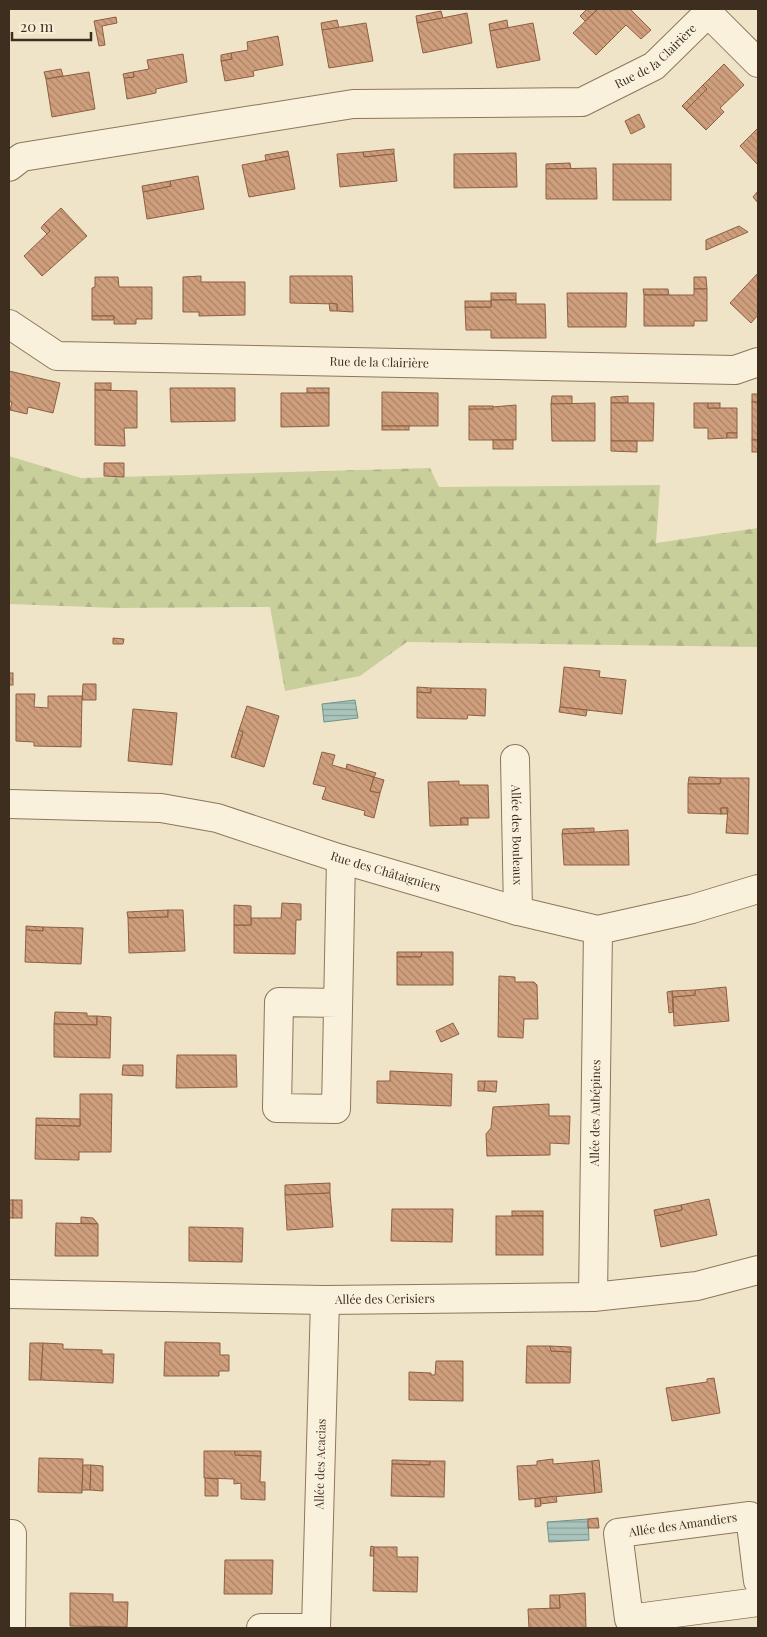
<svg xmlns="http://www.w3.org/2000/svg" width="767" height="1637" font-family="'Playfair Display',serif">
<defs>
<pattern id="forest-firs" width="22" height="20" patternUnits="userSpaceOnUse" patternTransform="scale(1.25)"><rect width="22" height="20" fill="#c9cf9b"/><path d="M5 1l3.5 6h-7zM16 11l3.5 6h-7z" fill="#aeb285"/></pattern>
<pattern id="water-rules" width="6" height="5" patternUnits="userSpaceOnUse" patternTransform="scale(1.25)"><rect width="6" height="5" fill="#a9c4bc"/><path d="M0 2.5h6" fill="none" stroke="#8ba098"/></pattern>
<pattern id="building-back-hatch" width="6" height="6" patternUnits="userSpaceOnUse" patternTransform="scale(1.25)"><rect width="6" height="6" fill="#cf9f7d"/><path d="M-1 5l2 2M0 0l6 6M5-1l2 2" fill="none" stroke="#a98266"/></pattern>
</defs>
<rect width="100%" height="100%" fill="#f0e4c8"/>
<path fill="url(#forest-firs)" d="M9 456 81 478 430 468 439 487 660 485 656 543 758 528V647L407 642 360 676 285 691 270 607 117 608 9 604Z"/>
<g fill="url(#water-rules)" stroke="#6f938a">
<path d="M355 700 358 718 324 722 322 704Z"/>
<path d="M588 1519 589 1540 549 1542 547 1522Z"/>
</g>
<g fill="url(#building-back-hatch)" stroke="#8d5f41">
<path d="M587 9H598L585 21 580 16Z"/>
<path d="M598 9H630L651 30 641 39 626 25 596 55 573 33Z"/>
<path d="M441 11 443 18 417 23 416 16Z"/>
<path d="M467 13 472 43 423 53 417 23Z"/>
<path d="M116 17 117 23 102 26 105 45 99 46 94 21Z"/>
<path d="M337 20 339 28 322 30 321 23Z"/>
<path d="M507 20 508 28 490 31 489 24Z"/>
<path d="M366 23 373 61 329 68 322 30Z"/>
<path d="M533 23 540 60 497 68 490 31Z"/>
<path d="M278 36 283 65 253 71 254 76 225 81 221 61 232 59 231 53 248 50 247 42Z"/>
<path d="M231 53 232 59 221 61V55Z"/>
<path d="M183 54 187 82 156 89V93L127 99 124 78 134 77 133 72 149 69 147 60Z"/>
<path d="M724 64 744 85 720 108 724 112 706 130 686 110 707 89 703 85Z"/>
<path d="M61 69 63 76 46 79 44 72Z"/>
<path d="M89 72 95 109 52 117 46 79Z"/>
<path d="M133 72 134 77 124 78 123 74Z"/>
<path d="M703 85 707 89 686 110 682 106Z"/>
<path d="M639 114 645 127 631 134 625 121Z"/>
<path d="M758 128V165L740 146Z"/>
<path d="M394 149V154L364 157 363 152Z"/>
<path d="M288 151 289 156 266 161 265 155Z"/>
<path d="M363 152 364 157 394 154 397 181 340 187 337 154Z"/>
<path d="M516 153 517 187 454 188V154Z"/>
<path d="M289 156 295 189 249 197 242 165Z"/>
<path d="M570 163 571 169H546V164Z"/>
<rect x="613" y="164" width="58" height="36"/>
<path d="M596 168 597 199H546V169Z"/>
<path d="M198 176 204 209 147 219 143 192 171 186 170 181Z"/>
<path d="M170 181 171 186 143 192 142 186Z"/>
<path d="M758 191V203L753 197Z"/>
<path d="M61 208 87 236 42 276 24 256 50 231 44 224Z"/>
<path d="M44 224 50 231 47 234 41 228Z"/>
<path d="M739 226 748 232 706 250V240Z"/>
<path d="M758 273V315L751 323 730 303Z"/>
<path d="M201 276V282H245V315L199 316V312H183V277Z"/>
<path d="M290 276H352L353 312 337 311V304L290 303Z"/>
<path d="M95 277H118L119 287H152V319H136V324H114V316H92V288L95 287Z"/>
<path d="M694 277H706L707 289H694Z"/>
<path d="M643 289H668L669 295H644Z"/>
<path d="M694 289H707V321H694V326H644V295H694Z"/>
<rect x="491" y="293" width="25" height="7"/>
<path d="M567 293H627L626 327H568Z"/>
<path d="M491 300H516V304H545L546 338H491V330H466L465 307H491Z"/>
<rect x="465" y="301" width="26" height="6"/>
<path d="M329 303 337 304V311H330Z"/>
<path d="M92 316H114L113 320H92Z"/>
<path d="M9 371 60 383 53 413 28 407 27 414 10 410 12 402H9Z"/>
<rect x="95" y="383" width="16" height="7"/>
<path d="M170 388H235V421L171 422Z"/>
<rect x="307" y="388" width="22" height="5"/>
<path d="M95 390 137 391V428H124L125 446 95 445Z"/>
<path d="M382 392 438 393V426H382Z"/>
<path d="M281 393H329V426L281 427Z"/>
<rect x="752" y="394" width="6" height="8"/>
<path d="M552 396H572V404H551Z"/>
<path d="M628 396V403H611V397Z"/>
<rect x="752" y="402" width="6" height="38"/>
<path d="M595 403V441H552L551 404Z"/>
<path d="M611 403H654L653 441H611Z"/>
<path d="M694 403H708V408H737V433H727V438L708 439V428H694Z"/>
<rect x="708" y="403" width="12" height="5"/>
<path d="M516 405V440H469V409Z"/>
<rect x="469" y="406" width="24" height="3"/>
<rect x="382" y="426" width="27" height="4"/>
<rect x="727" y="433" width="10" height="5"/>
<rect x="493" y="440" width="20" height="9"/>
<rect x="752" y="440" width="6" height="12"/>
<path d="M611 441H637V452L611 451Z"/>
<path d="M104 463H124V477L104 476Z"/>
<path d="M113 638 124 639 123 644H113Z"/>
<path d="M564 667 600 671 599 677 626 680 622 714 560 707Z"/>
<rect x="9" y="673" width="4" height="12"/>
<path d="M83 684H96V700H82Z"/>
<path d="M417 687 431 688V693L417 692Z"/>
<path d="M431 688 486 689 485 716 468 715 467 719 417 718V692L431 693Z"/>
<path d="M16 694H35L34 707 48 708V696H82L81 747 34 746V742L16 741Z"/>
<path d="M247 706 279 716 264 767 235 758 243 732 239 730Z"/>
<path d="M560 707 587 710 586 716 559 712Z"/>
<path d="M133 709 177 713 172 765 128 761Z"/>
<path d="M239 730 243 732 235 758 231 757Z"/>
<path d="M322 752 335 755 332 765 374 777 370 791 380 793 374 818 364 815 365 811 322 799 326 787 313 784Z"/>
<path d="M347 764 376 773 374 777 346 769Z"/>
<path d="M374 777 384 780 380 793 370 791Z"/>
<path d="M689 777 721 778 720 784H688Z"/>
<path d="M721 778H749L748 834 726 833 728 808H721V814L688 813V784H720Z"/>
<path d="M459 781V785H488L489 818H461V825L430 826 428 782Z"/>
<rect x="721" y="808" width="6" height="6"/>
<rect x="461" y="818" width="7" height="7"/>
<path d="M594 828V833L562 834 563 829Z"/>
<path d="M628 830 629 865H564L562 834Z"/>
<path d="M282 903 301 904V920H296L295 954 234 953V925H251V918H281Z"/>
<path d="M234 905 251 906V925H234Z"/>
<path d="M168 910V917L128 918 127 912Z"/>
<path d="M168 910H183L185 951 129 953 128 918 168 917Z"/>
<path d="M26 926 43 927V931L26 930Z"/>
<path d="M43 927 83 928 81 964 25 962 26 930 43 931Z"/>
<path d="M397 952H422L421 957H397Z"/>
<path d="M422 952H453V985H397V957H421Z"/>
<path d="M499 976 515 977V982H534L537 985 538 1019H524L523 1038 498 1037Z"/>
<path d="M726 987 729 1021 674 1026 673 997 695 995V990Z"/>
<path d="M695 990V995L673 997 672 991Z"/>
<path d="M672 991 673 1012 669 1013 667 992Z"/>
<path d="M55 1012 87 1013V1016H97V1025L54 1024Z"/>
<path d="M97 1016 111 1017 110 1058 54 1057V1024L97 1025Z"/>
<path d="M453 1023 459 1034 441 1042 436 1031Z"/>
<path d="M177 1055H236L237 1087 176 1088Z"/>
<path d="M123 1065H143V1076L122 1075Z"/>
<path d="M390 1071 452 1074 451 1106 377 1103V1081H390Z"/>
<path d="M478 1081H485L484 1091H478Z"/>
<path d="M485 1081H497L496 1092 484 1091Z"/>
<path d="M80 1094H112L111 1152H79V1160L35 1159 36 1125 80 1126Z"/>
<path d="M549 1104V1116H570L569 1144 550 1143V1155L487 1156 486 1134 491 1128 493 1107Z"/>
<path d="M36 1118 80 1119V1126L36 1125Z"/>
<path d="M330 1183V1193L285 1195V1185Z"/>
<path d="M330 1193 333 1227 287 1230 285 1195Z"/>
<path d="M709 1199 717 1235 661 1247 655 1216 682 1210 681 1205Z"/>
<rect x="9" y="1200" width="4" height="18"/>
<rect x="13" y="1200" width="9" height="18"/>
<path d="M681 1205 682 1210 655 1216 654 1210Z"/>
<path d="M392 1209H453L452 1242 391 1241Z"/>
<rect x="512" y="1211" width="31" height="5"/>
<rect x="496" y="1216" width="47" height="39"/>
<path d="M81 1217 93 1218 98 1224 81 1223Z"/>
<path d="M56 1223 98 1224V1256H55Z"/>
<path d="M189 1227 243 1228 242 1262 189 1261Z"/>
<path d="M165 1342 220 1343V1355H229V1371H219V1376H164Z"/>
<path d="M30 1343H43L41 1380H29Z"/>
<path d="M43 1343 63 1344V1349L102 1350V1354H114L113 1383 41 1380Z"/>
<path d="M527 1346H550L551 1351 571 1352 570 1383H526Z"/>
<path d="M550 1346 571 1347V1352L551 1351Z"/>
<path d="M436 1361H463V1401L409 1400V1372L431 1373V1375H435Z"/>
<path d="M714 1378 720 1413 672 1421 666 1388 707 1382V1379Z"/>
<path d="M204 1451H235V1455L261 1456 260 1482H265V1500L241 1499V1483L234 1484V1479L204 1478Z"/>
<path d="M235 1451H261V1456L235 1455Z"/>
<path d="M39 1458 83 1459 82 1493 38 1492Z"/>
<path d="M553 1459V1464L592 1461 595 1493 519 1500 517 1466 537 1465V1461Z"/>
<path d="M392 1460 430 1461V1465L392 1464Z"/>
<path d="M599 1460 602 1492 595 1493 592 1461Z"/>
<path d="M430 1461H445L444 1497 391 1496 392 1464 430 1465Z"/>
<path d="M83 1465H91L90 1490H82Z"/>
<path d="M91 1465 103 1466V1491L90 1490Z"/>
<path d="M205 1478 218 1479V1496H205Z"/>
<path d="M556 1496 557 1502 540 1504V1498Z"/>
<path d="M540 1498 541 1506 535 1507V1499Z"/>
<path d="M598 1518 599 1528H588V1519Z"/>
<path d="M371 1546 374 1547V1556H370Z"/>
<path d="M374 1547H397V1557H418L417 1592 373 1591Z"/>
<path d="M225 1560H273L272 1594H224Z"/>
<path d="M70 1593 113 1594V1602H128L127 1627 70 1626Z"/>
<path d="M585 1593 586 1628H529L528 1609 560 1608 559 1595Z"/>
<path d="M550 1595H559L560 1608H550Z"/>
</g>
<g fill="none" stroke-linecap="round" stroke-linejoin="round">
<g stroke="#8d765c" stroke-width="30">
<g id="street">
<path d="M708 13 758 63"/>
<path id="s1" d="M9 167 22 157 353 104 582 102 654 66 708 13 709 9"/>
<path id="s2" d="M9 324 57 356 735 370 758 362"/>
<path id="s3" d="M515 759 518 911"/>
<path id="s4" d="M9 804 161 808 217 818 341 859 518 911 598 930 692 909 758 889"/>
<path d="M338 1003 279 1002 277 1108 336 1109 341 859"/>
<path id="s5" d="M9 1294 325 1300 593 1297 697 1286 758 1270"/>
<path id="s6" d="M593 1297 598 930"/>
<path d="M9 1534H12L11 1628"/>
<path d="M758 1581 750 1516 618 1533 629 1619 758 1602"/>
<path d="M261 1628H309"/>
<path id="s7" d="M316 1628 325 1300"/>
</g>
</g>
<use href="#street" stroke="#faf1dc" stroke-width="28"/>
</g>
<g text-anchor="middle" stroke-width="4" stroke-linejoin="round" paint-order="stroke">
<g font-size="12" fill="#3d2e20" stroke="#f7eed8">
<text dy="4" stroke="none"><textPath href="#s1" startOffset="668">Rue de la Clairière</textPath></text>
<text dy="4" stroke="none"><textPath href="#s2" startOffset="380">Rue de la Clairière</textPath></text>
<text dy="4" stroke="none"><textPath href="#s3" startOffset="76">Allée des Bouleaux</textPath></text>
<text dy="4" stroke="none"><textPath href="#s4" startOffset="386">Rue des Châtaigniers</textPath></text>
<text dy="4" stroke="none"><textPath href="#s6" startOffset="184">Allée des Aubépines</textPath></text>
<text dy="4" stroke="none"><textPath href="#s5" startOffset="376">Allée des Cerisiers</textPath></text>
<text dy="4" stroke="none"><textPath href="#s7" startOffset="164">Allée des Acacias</textPath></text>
<text transform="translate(683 1525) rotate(-8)" y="4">Allée des Amandiers</text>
</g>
</g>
<rect width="767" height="1637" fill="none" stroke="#3d2e20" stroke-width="20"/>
<path d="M12 32v8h79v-8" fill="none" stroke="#3d2e20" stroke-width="2.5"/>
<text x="20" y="32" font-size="15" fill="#3d2e20" stroke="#f7eed8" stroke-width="4" paint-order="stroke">20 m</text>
</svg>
